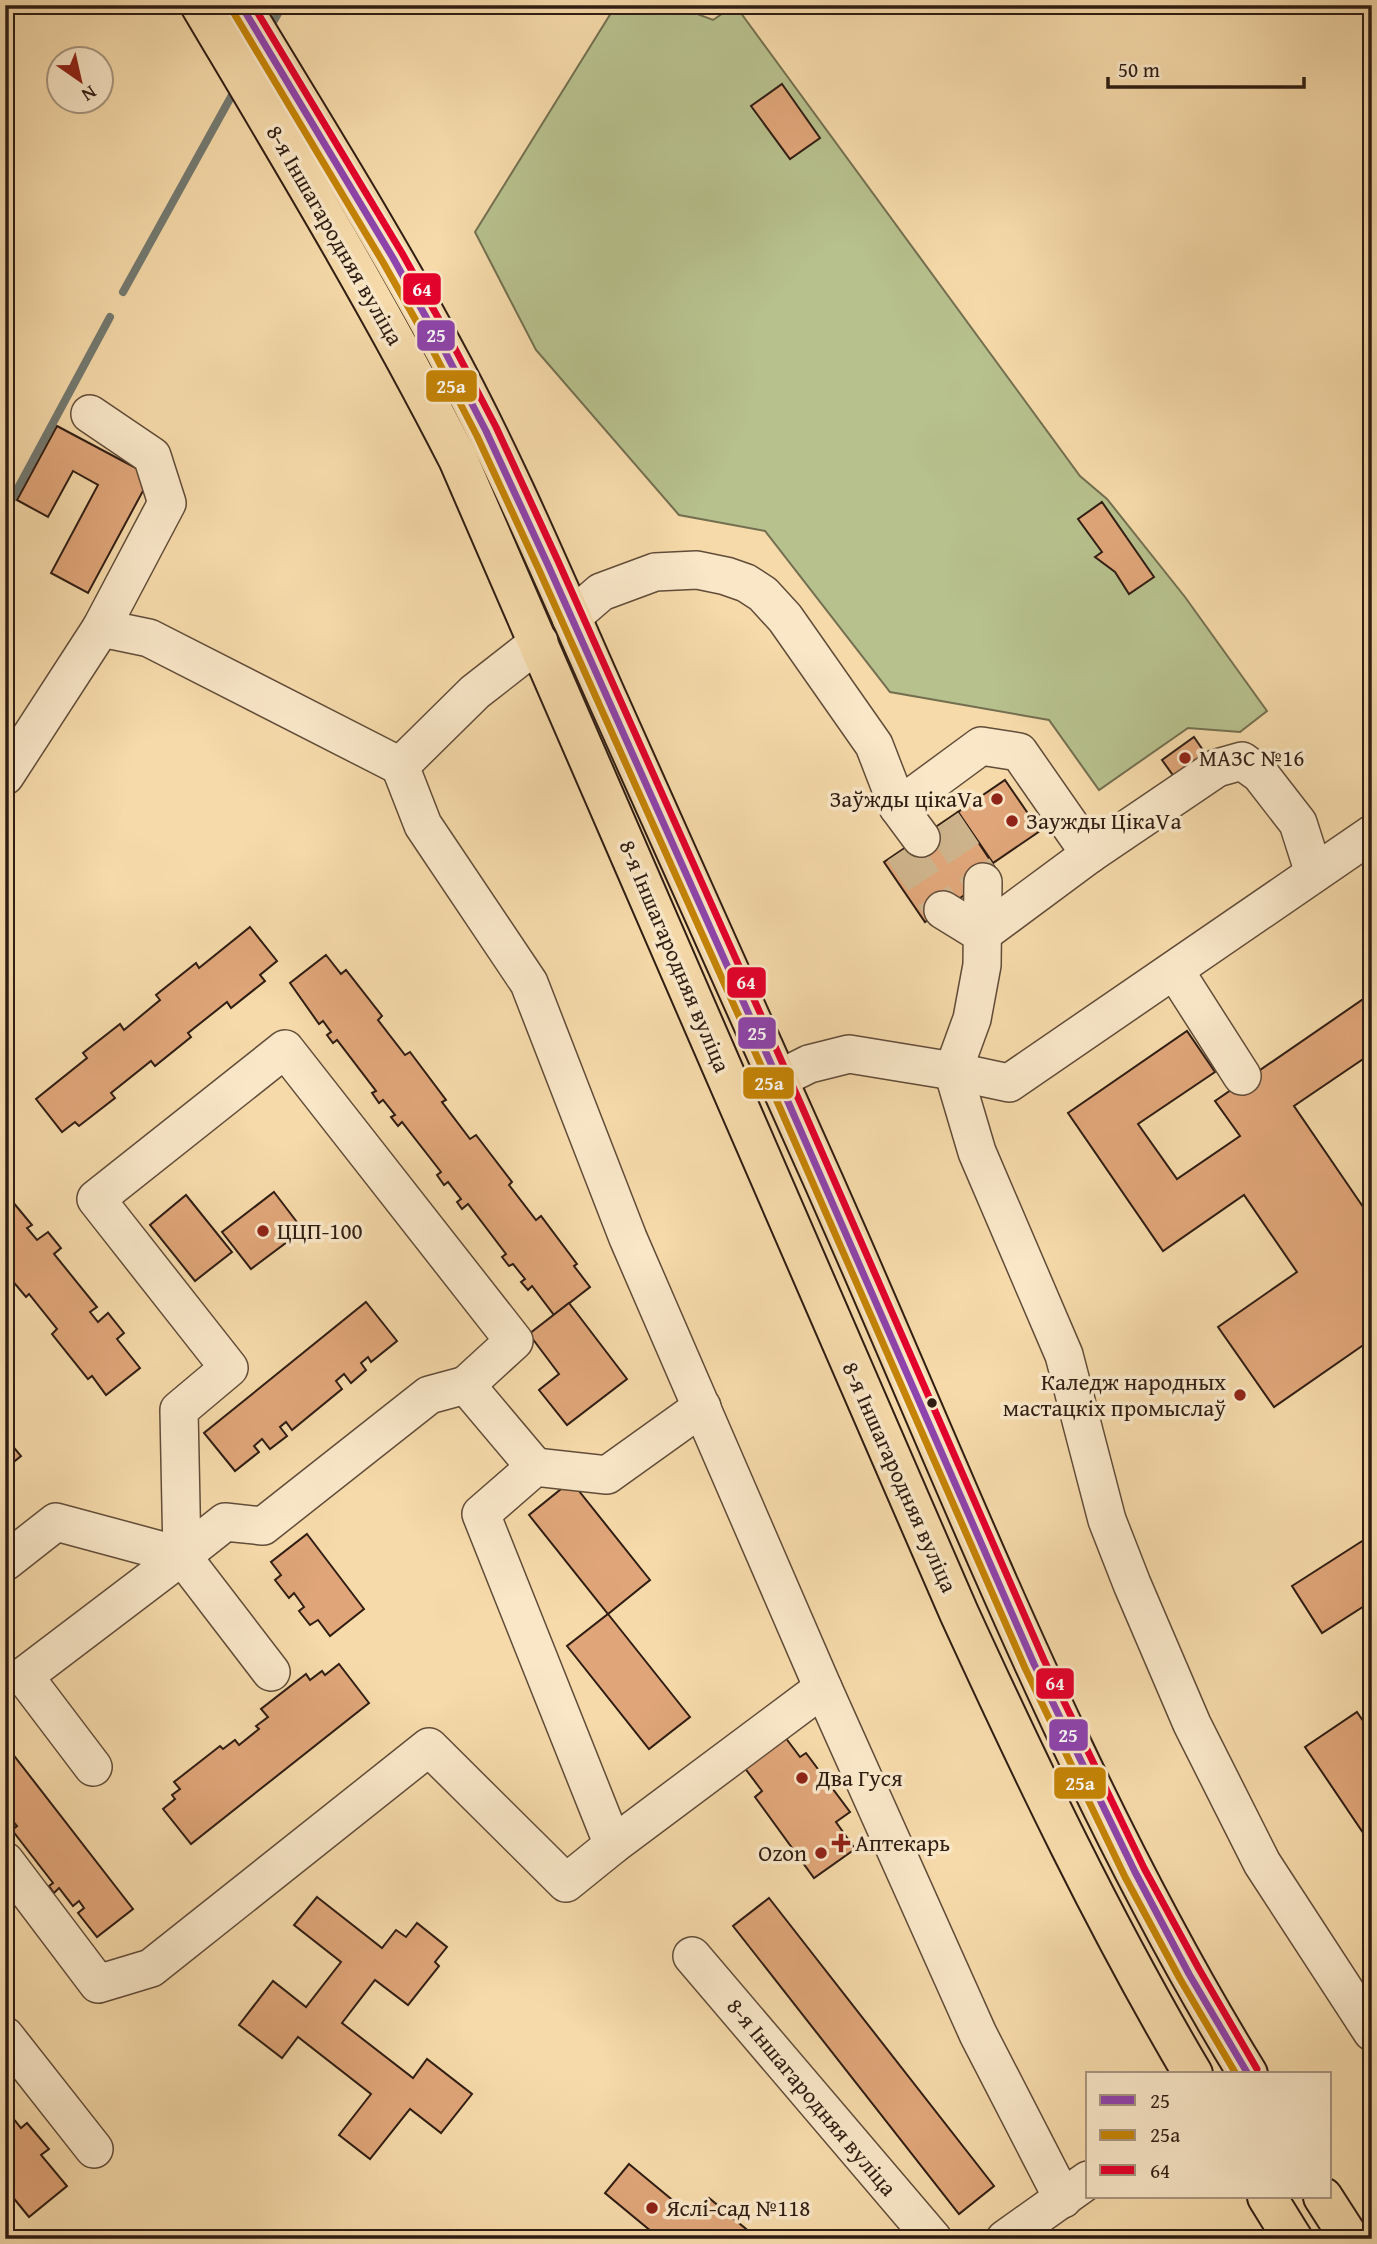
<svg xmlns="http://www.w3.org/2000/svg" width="1377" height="2244" font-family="'Gentium Book Plus',serif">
<rect width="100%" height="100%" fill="#f6daaa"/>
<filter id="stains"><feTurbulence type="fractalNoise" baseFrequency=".00286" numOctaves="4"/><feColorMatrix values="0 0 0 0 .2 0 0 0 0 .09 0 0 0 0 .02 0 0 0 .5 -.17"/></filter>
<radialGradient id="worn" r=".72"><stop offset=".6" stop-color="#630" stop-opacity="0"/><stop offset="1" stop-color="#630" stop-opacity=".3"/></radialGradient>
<path fill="#b7c18d" stroke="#736f50" stroke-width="2" d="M616 5H684L689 11 713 20 735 5 1080 476 1107 499 1185 597 1267 711 1240 732 1188 728 1099 790 1049 720 890 692 765 531 679 515 536 350 475 232Z"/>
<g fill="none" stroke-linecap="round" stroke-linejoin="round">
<g stroke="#737a72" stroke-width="8">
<path d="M269 29 283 5"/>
<path d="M123 292 237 86"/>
<path d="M5 512 110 317"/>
</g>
</g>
<g fill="#e0a679" stroke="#2f1d13" stroke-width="2">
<path d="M782 84 820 138 790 159 751 106Z"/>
<path d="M57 426 151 476 88 593 51 573 98 485 73 471 48 517 17 500Z"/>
<path d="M1102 502 1154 577 1129 594 1115 572 1095 557 1102 552 1078 519Z"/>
<path d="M1194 737 1207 756 1175 778 1162 760Z"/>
<path d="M1005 780 1040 831 993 863 958 812Z"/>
<path d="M958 812 998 872 925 922 884 862Z"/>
<path d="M250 927 277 961 260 975 265 981 231 1008 227 1002 188 1033 191 1037 155 1066 151 1061 111 1093 115 1098 79 1126 75 1122 62 1132 36 1099 87 1058 83 1053 120 1024 124 1030 160 1000 156 995 196 963 199 968Z"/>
<path d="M326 955 341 974 346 970 382 1016 378 1020 405 1055 410 1052 446 1100 442 1102 470 1139 476 1135 512 1182 509 1185 536 1220 541 1216 577 1264 574 1266 590 1287 554 1315 532 1286 528 1290 521 1282 525 1279 513 1264 509 1266 502 1257 506 1254 468 1204 462 1209 457 1202 461 1199 448 1182 444 1185 437 1175 441 1172 402 1122 398 1126 391 1117 395 1115 383 1100 379 1103 372 1093 376 1091 337 1040 333 1043 327 1035 331 1032 323 1021 319 1024 290 983Z"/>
<path d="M1372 993V1053L1294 1106 1372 1220V1339L1274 1407 1218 1327 1297 1272 1244 1195 1163 1251 1068 1113 1187 1031 1215 1072 1138 1124 1177 1179 1240 1136 1215 1101Z"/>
<path d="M274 1192 303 1230 251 1269 222 1232Z"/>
<path d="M186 1195 232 1252 195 1281 150 1225Z"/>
<path d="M12 1201 32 1225 27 1228 37 1240 48 1232 61 1248 54 1254 97 1307 90 1312 98 1322 108 1313 124 1333 117 1339 140 1368 106 1395 92 1376 88 1379 52 1334 57 1329 29 1294 26 1297 5 1272V1207Z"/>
<path d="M366 1302 397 1341 371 1362 368 1357 361 1363 366 1370 351 1383 344 1374 336 1381 342 1389 292 1430 286 1422 280 1427 287 1436 270 1449 262 1439 254 1446 259 1452 235 1471 204 1433Z"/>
<path d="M569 1303 627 1379 567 1425 539 1390 559 1374 529 1334Z"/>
<path d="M5 1437 21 1456 5 1469Z"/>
<path d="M571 1481 650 1580 608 1614 529 1515Z"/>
<path d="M307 1534 364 1609 330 1636 318 1620 310 1625 299 1611 304 1607 294 1593 289 1598 275 1580 281 1575 271 1562Z"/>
<path d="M1370 1536 1372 1539V1601L1322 1633 1292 1586Z"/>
<path d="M608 1614 690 1717 649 1749 567 1646Z"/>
<path d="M339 1664 369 1703 191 1844 163 1809 175 1799 172 1795 180 1789 174 1782 220 1746 223 1749 235 1740 239 1745 259 1729 256 1726 268 1717 261 1709 306 1674 310 1680 322 1671 325 1675Z"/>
<path d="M1357 1712 1372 1734V1846L1305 1747Z"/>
<path d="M785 1737 800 1757 806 1753 850 1812 836 1822 855 1849 814 1878 755 1797 762 1791 744 1767Z"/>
<path d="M5 1744 133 1909 97 1937 78 1913 84 1908 79 1901 73 1906 59 1888 54 1893 49 1886 53 1883 12 1830 17 1826 12 1820 5 1825Z"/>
<path d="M317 1897 382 1948 396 1930 406 1937 417 1923 447 1947 435 1962 439 1966 408 2005 375 1980 342 2023 413 2078 427 2059 472 2094 441 2133 410 2109 370 2159 339 2135 371 2094 298 2037 282 2058 239 2025 273 1981 306 2007 341 1962 294 1925Z"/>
<path d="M769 1898 994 2186 959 2214 733 1926Z"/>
<path d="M5 2108 21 2128 27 2123 49 2149 41 2155 67 2186 29 2217 7 2190 5 2192Z"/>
<path d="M629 2164 693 2217 709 2198 752 2234 748 2239H647L652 2232 605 2193Z"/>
</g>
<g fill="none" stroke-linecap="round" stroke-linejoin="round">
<g stroke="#ceb48c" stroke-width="37" stroke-dasharray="37 18" stroke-linecap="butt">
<path d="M943 823 983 882"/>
<path d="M903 850 943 910"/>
</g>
<g stroke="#614c39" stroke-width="40">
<g id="minor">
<path d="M90 414 152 456 167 503 101 628"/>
<path d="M571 618 601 592 655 572 697 570 726 576 746 583 763 594 785 618 874 745 898 807 921 838"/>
<path d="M400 766 423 825 529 983 628 1238 823 1688 978 2034 1063 2199"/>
<path d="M5 776 101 628 149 638 400 766 475 692 539 642"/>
<path d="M898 807 981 746 1019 752 1090 854"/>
<path d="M983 882 982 965 972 1019 953 1071 977 1152 1064 1355 1107 1520 1132 1584 1192 1724 1262 1863 1372 2032"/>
<path d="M943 910 982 934"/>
<path d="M982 934 1090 854 1217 768 1242 761 1260 774 1298 823 1314 873"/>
<path d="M1175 971 1242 1076"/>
<path d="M779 1079 809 1064 849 1054 953 1071 1009 1083 1372 834"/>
<path d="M182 1556 179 1410 229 1368 96 1199 285 1049 514 1341 466 1385"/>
<path d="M5 1562 56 1522 182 1556"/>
<path d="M271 1672 182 1556 225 1522 263 1526 429 1395 466 1385 535 1467"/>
<path d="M93 1767 24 1676 182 1556"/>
<path d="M613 1845 481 1514 535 1467 607 1475 702 1407"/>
<path d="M5 1861 98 1984 151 1968 429 1747 566 1883 613 1845 823 1688"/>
<path d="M692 1956 933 2239"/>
<path d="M5 2036 94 2149"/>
<path d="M1005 2239 1088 2180"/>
</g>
</g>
<g stroke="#2f1d13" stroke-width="42">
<g id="major">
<path d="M200 5C289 155 379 304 458 459L959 1613C1031 1770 1105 1925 1193 2074"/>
<path d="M241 5C309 118 379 229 441 344 504 459 555 581 608 700 689 880 770 1059 849 1239 973 1522 1086 1811 1248 2074"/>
<path d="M1267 2197 1293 2239"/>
<path d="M1323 2197 1350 2239"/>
</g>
</g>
<use href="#minor" stroke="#f9e7c8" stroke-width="37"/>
<use href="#major" stroke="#f6daaa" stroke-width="38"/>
<g stroke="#f9e7c8" stroke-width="12">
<path id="bus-1" d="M241 5 393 258 441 344 486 431 548 565 789 1104 1034 1664 1135 1872 1189 1974 1248 2074"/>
</g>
<g stroke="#f9e7c8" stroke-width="12">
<path id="bus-2" d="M232 10 384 264 432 349 477 436 539 570 780 1108 1025 1668 1125 1877 1180 1979 1236 2074"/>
</g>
<g stroke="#f9e7c8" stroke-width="12">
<path id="bus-3" d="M253 5 402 253 450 339 496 427 558 561 799 1100 1044 1660 1144 1868 1199 1969 1257 2069"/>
</g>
<use href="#bus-1" stroke="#8e44ad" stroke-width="7"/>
<use href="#bus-2" stroke="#c58405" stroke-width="7"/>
<use href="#bus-3" stroke="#e4002b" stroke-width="7"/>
</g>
<g fill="#8f2418" stroke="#f9e7c8" stroke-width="2.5">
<circle cx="1185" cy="758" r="7"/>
<circle cx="997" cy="799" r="7"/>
<circle cx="1012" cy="821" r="7"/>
<circle cx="263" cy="1231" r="7"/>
<circle cx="1240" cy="1395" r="7"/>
<circle cx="802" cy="1778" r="7"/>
<path d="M837.5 1832.5h7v7h7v7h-7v7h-7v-7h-7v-7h7z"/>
<circle cx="821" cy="1853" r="7"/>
<circle cx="652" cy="2208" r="7"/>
</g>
<circle fill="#2f1d13" stroke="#f9e7c8" stroke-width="2.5" cx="932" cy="1403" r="6"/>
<g text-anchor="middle" stroke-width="7" stroke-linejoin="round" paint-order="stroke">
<g font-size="23" fill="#2f1d13" stroke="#f9e7c8">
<text transform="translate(335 235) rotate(60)" y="8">8-я Іншагародняя вуліца</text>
<text transform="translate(675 956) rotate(67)" y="8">8-я Іншагародняя вуліца</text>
<text transform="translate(900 1477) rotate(66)" y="8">8-я Іншагародняя вуліца</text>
<text transform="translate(812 2097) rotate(50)" y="8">8-я Іншагародняя вуліца</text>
</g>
<g font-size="23" fill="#2f1d13" stroke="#f9e7c8" text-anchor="start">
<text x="1199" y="766">МАЗС №16</text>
<text x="983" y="807" text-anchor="end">Заўжды цікаVа</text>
<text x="1026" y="829">Заужды ЦікаVа</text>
<text x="277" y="1239">ЦЦП-100</text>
<text x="1226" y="1390" text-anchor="end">Каледж народных<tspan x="1226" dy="26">мастацкіх промыслаў</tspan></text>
<text x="816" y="1786">Два Гуся</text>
<text x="855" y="1851">Аптекарь</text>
<text x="807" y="1861" text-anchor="end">Ozon</text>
<text x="666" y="2216">Яслі-сад №118</text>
</g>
</g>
<g stroke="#f9e7c8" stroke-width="2.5">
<rect x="402" y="272" width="40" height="34" rx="7" fill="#e4002b"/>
<rect x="416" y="319" width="40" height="33" rx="7" fill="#8e44ad"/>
<rect x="425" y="369" width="53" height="34" rx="7" fill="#c58405"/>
<rect x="726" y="966" width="41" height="33" rx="7" fill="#e4002b"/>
<rect x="737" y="1016" width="40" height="34" rx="7" fill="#8e44ad"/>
<rect x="742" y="1066" width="53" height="34" rx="7" fill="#c58405"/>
<rect x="1035" y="1667" width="40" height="33" rx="7" fill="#e4002b"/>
<rect x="1048" y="1718" width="41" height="34" rx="7" fill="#8e44ad"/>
<rect x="1053" y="1766" width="54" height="34" rx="7" fill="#c58405"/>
</g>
<g font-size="19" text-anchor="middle" font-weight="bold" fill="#fff">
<text x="422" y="296">64</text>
<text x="436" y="342">25</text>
<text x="451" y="393">25а</text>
<text x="746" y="989">64</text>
<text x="757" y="1040">25</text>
<text x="769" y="1090">25а</text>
<text x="1055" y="1690">64</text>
<text x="1068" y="1742">25</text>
<text x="1080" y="1790">25а</text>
</g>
<rect width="1377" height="2244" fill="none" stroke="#f6daaa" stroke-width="28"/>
<rect x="7" y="7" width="1363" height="2230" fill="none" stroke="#2f1d13" stroke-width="3.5"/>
<rect x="14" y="14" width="1349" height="2216" fill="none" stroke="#2f1d13" stroke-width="2"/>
<rect x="1086" y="2072" width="245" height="126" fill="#f9e7c8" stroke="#a89680" stroke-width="2"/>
<rect x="1100" y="2095" width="35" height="10" fill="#8e44ad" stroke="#a89680" stroke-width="2"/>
<text x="1150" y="2108" font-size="21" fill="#2f1d13">25</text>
<rect x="1100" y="2130" width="35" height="10" fill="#c58405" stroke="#a89680" stroke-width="2"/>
<text x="1150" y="2142" font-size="21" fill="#2f1d13">25а</text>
<rect x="1100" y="2165" width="35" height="10" fill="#e4002b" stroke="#a89680" stroke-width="2"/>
<text x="1150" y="2178" font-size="21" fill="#2f1d13">64</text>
<g transform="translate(80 80) rotate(146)"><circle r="33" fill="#f9e7c8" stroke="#a89680" stroke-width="2"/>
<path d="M0-5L12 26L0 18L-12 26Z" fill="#8f2418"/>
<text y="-10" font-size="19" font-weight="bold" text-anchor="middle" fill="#2f1d13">N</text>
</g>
<path d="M1108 77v10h196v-10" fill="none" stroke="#2f1d13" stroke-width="3.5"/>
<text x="1118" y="77" font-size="21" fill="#2f1d13" stroke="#f9e7c8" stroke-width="5" paint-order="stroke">50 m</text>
<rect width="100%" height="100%" filter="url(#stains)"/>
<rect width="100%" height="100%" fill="url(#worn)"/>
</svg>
